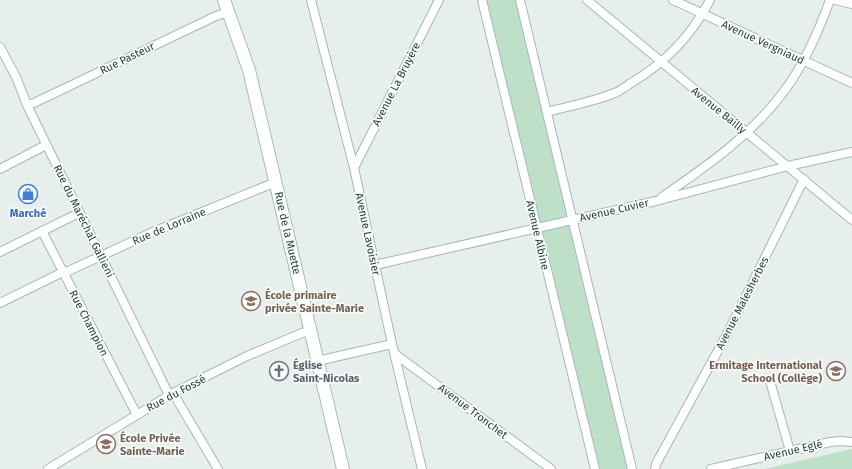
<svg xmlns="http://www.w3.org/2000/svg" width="852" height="469" font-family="'Fira Sans',sans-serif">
<rect width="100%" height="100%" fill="#e6efeb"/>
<g fill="#bfe0c8">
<path d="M485 0H517L629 469H597Z"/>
<path d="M852 449V469H764Z"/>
</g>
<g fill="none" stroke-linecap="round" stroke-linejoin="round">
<g stroke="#a8b8b2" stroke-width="10">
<g id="street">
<path d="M311 0 354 168 392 344 422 469"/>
<path d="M482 0 595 469"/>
<path d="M520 0 632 469"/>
<path d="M587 0 852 220"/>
<path d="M673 0 852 83"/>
<path d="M835 0 852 4"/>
<path d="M0 47 16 77 27 105 169 395"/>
<path d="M27 105 34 103 216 16 228 12"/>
<path d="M547 112C569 106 592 102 612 94 619 92 625 87 631 83 665 63 692 35 710 0"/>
<path d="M354 168 439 0"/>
<path d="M0 169 46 145"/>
<path d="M662 197C707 166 755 133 787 87 806 61 819 30 830 0"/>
<path d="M42 231 137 415"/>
<path d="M0 252 79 213"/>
<path d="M375 265 656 201 788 166 852 152"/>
<path d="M64 273 153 232 276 182"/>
<path d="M0 303 63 272"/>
<path d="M395 354 551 469"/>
<path d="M317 361 392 344"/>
<path d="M770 381 790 451"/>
<path d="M173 393 218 469"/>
<path d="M48 469 173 393 247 356 302 333 311 331"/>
<path d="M655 469 656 464 727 334 804 179"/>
<path d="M711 469 830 442 841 441 852 442"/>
</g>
</g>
<g stroke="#a4bbb3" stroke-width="14">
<path id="secondary" d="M224 0 249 70 343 469"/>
</g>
<use href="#street" stroke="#fff" stroke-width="8"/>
<use href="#secondary" stroke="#fff" stroke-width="12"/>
</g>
<defs>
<g id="shop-ring" transform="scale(1)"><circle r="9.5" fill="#f7fbf9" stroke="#3f7fe0" stroke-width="1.5"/><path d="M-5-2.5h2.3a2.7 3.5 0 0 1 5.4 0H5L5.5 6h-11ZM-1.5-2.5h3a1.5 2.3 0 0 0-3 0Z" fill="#3f7fe0"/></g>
<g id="school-ring" transform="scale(1)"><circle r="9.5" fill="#f7fbf9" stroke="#8d6e63" stroke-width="1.5"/><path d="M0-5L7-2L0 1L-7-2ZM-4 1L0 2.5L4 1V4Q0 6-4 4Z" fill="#8d6e63"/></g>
<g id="church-ring" transform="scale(1)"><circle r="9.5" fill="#f7fbf9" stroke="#6b7280" stroke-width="1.5"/><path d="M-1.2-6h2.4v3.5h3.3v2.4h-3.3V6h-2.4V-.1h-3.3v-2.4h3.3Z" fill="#6b7280"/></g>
</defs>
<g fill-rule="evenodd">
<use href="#shop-ring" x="28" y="194"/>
<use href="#school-ring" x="251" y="301"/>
<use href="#church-ring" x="279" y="371"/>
<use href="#school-ring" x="836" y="371"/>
<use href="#school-ring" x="106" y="444"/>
</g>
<g text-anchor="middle" stroke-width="3.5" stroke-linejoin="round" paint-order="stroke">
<g font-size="11" fill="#24423a" stroke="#f7fbf9">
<text transform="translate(763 42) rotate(25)" y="4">Avenue Vergniaud</text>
<text transform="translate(127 58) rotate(-26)" y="4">Rue Pasteur</text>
<text transform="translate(396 84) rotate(-63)" y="4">Avenue La Bruyère</text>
<text transform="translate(719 110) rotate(39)" y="4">Avenue Bailly</text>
<text transform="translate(614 210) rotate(-13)" y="4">Avenue Cuvier</text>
<text transform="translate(84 221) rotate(64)" y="4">Rue du Maréchal Gallieni</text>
<text transform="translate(169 226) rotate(-23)" y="4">Rue de Lorraine</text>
<text transform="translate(288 233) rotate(77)" y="4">Rue de la Muette</text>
<text transform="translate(368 234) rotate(78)" y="4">Avenue Lavoisier</text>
<text transform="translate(538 235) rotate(77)" y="4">Avenue Albine</text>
<text transform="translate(742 303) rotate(-63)" y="4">Avenue Malesherbes</text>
<text transform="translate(89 323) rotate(63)" y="4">Rue Champion</text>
<text transform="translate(176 393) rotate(-28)" y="4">Rue du Fossé</text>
<text transform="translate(473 411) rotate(37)" y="4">Avenue Tronchet</text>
<text transform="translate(793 450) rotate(-13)" y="4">Avenue Eglé</text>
</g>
<g font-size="11" font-weight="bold" fill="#366cbe" stroke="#f7fbf9">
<text x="28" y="217">Marché</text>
</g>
<g font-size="11" font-weight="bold" fill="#785e54" stroke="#f7fbf9" text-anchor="start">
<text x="265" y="299">École primaire<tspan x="265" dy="13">privée Sainte-Marie</tspan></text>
<text x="822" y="369" text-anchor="end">Ermitage International<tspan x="822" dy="13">School (Collège)</tspan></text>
<text x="120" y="442">École Privée<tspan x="120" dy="13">Sainte-Marie</tspan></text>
</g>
<g font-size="11" font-weight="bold" fill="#5b616d" stroke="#f7fbf9" text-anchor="start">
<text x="293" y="369">Église<tspan x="293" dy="13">Saint-Nicolas</tspan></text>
</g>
</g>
</svg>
